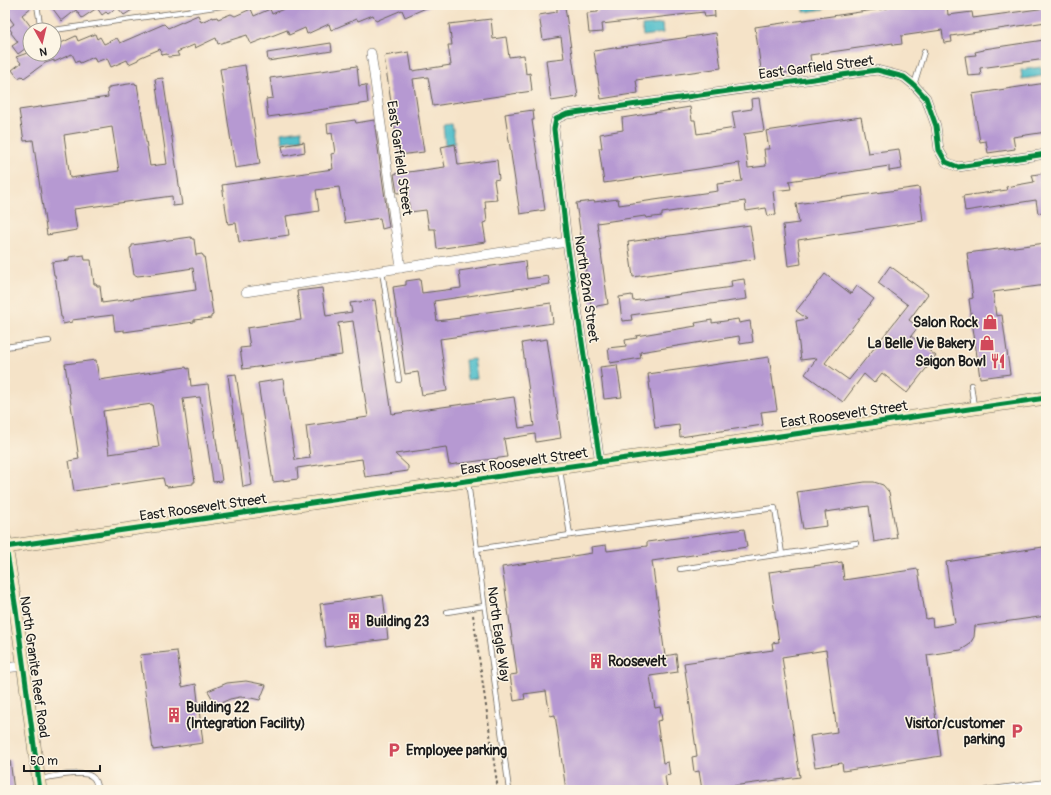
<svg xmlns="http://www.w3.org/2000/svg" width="1051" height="795" font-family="Pangolin,sans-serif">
<rect width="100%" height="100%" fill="#fcf5e5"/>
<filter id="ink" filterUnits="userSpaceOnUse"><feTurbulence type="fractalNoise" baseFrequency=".025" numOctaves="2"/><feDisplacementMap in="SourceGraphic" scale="8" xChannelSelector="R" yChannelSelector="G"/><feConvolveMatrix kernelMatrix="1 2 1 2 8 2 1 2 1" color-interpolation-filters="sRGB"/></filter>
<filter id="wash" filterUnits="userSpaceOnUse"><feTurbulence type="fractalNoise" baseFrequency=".012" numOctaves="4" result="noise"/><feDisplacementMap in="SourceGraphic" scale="16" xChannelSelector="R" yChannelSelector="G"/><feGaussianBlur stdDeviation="0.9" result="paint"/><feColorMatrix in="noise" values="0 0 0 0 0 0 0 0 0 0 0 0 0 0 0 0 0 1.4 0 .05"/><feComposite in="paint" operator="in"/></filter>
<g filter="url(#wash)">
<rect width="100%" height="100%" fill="#f5e3c8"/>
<g fill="#52bfcb" stroke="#376e74">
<path d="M804 5H824V9L804 12Z"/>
<path d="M662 24 663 33 643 36 642 26Z"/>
<path d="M1041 67 1042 76 1022 79 1021 70Z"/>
<path d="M452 124 455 143 445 145 443 125Z"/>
<path d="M301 130 302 139 282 142 281 133Z"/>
<path d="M474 359 477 378 467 380 465 360Z"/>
</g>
<g id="blocks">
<g fill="#b699d2" fill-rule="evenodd">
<path d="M11 5H33V6L22 15 32 28 30 30V45L18 54 12 46 18 42 11 33 12 32 9 28 14 24 5 12V10Z"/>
<path d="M50 5H140L124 15 117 7 108 14 106 12 102 15 97 8 82 18 76 10 62 21Z"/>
<path d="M301 5H316L317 8 324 5H433L405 17 402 10 376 21 373 15 358 21 357 19 331 30 329 24 307 34 305 28 289 35 287 30 251 44 247 35 218 44 216 38 195 48 194 45 177 52 179 56 168 57 167 54 162 55 160 49 141 57 138 59V60L129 64 127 60 111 67 107 58 96 62 94 57 80 63 79 61 76 62 72 54 54 62V60L45 63 24 78 22 76 18 78 12 70 21 63 16 57 30 52V54H54V34L57 33 61 43 76 36 78 41 95 34 97 39 100 37 104 44 117 38 120 43 164 24 168 28 198 15 201 22 213 17V18L217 17 218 19 231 14 235 16 251 9 254 16 270 9 272 14 288 7 292 6 293 8Z"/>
<path d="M615 5H714L715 16 705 17 704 12 602 24 603 32 589 33 587 13 598 12V8L615 6Z"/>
<path d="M888 5H947L948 15 972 12 973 18 1046 8V22L951 36 952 42 944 43 942 30 901 36 902 44 893 45V43L810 55 812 69 762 76 755 27 888 8Z"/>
<path d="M565 7 578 97 551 101 546 60 564 58 561 37 543 40 539 15 557 12V8Z"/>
<path d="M491 19 493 39 506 37 509 57 524 55 526 74 530 73 532 91 433 106 428 77 413 79 424 152 399 155 384 56 409 52 412 71 451 65 448 45H452L449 24Z"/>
<path d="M716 33 721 68 636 80 638 93 601 99 594 51Z"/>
<path d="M1044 40 1046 44V59L980 68 981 75 968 76 965 56 976 55 975 52 984 50V49Z"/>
<path d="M331 43 332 51 268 61 267 53Z"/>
<path d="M245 65 260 164 235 168 220 69Z"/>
<path d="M357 66 359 86 366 85 368 103 268 117 266 99 273 98 270 78Z"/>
<path d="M163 78 182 205 173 206 172 196 74 209 77 230 47 235 33 140 24 141 19 110 108 97 107 89H109V87L135 83 136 85 137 84 150 166 167 164 155 79ZM112 127 119 171 70 178 64 135Z"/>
<path d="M1046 83V132L1013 137 1015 149 988 153 986 141 980 142 972 94Z"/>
<path d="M759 98 764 131 744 134 748 168 766 166 764 149H769L766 131 861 117 868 153 899 149 902 169 889 171V166L789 181 791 189 773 191 776 215 768 216 766 208 746 211 745 201 662 213V216L646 218 645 216 597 223 608 304 597 306 592 313 576 203 594 201V202L618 199 619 205 718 191 717 184 742 181 739 163 604 183 599 148H602L600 134 623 130 622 118 690 107 692 120H695L697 134 735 128 732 112 752 109 751 99Z"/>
<path d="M533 110 534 120H532L545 210 520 214 505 114Z"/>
<path d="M355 120 356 123 374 120 389 227 382 229 380 218 345 223 339 187 316 190 319 211 286 216 289 235 239 242 236 223 228 224 222 185 333 169 331 154 335 153 332 133 328 134 327 124Z"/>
<path d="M304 142 305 152 284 156 282 146Z"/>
<path d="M455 144 458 165 497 160 499 179 494 180 497 200 485 201 487 222 483 223 486 242 437 249 435 229H429L426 210 410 212 407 192 397 193 394 174 445 167 441 147Z"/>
<path d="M1045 173 1046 211 1038 213 1036 200 965 211 963 196 1007 190 1006 187 1034 182 1032 175Z"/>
<path d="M919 187 923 221 798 240 801 264 788 266 783 225 799 223 796 204Z"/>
<path d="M750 225 755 259 633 277 628 242Z"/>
<path d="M191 237 192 239H194L196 255 202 254 203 256H204L213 315 211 316V318L194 320V322L124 332V330L115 331 113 315 72 320V322L63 324 62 317H61L55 275H54L52 262 69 260V257L84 255 85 260H91L94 284H96L97 286H100L102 303 196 290 193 268 147 275 137 276 136 275H134L130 248 132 247V245Z"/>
<path d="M1046 243V285L993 292 996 316 1002 315 1010 374 980 378 969 299 973 298 967 253Z"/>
<path d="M525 261 527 279 548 276 550 284 434 301 437 321 460 318 459 316 551 303 553 323 440 339 447 391 422 395 418 372 405 374 393 287 406 285V281L420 279 422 293 461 288 459 271Z"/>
<path d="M890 266 928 294 909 320 918 327 911 336 936 356 907 393 882 373 874 383 864 374 843 402 805 374 817 358 801 360 796 321 807 319 796 311 825 274 851 294 857 286 874 299 825 363 849 380 908 305 878 283Z"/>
<path d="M744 279 747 299 631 315 632 320 622 321 619 297 632 295 633 301 732 287 731 281Z"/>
<path d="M322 288 326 316 352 312 350 303 375 300 392 414 514 397 519 428 534 426 522 343 547 339 561 438 536 442 535 434 504 439 507 457 449 465 446 447 395 454 408 466V471L365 477 362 459 297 468 298 479 273 482 258 383 283 379 295 460 310 458 306 426 368 417 353 321 338 323 342 355 243 369 240 348 250 347 247 328 301 320 297 291Z"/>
<path d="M738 319 739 323 750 321 753 342 740 344 739 336 640 352 641 358 610 363 608 348 626 346 625 340 637 338 636 336 696 326 695 323 712 320V323Z"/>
<path d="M769 357 777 410 761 412 763 425 680 437 679 425 655 428 648 374Z"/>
<path d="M96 360 99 380 186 367 187 369 189 368 191 386 208 384 222 481 213 482 200 397 183 399 195 482H193V484L167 487 166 485 165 486 163 478 74 491 69 461 79 459 65 364ZM152 404 159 447 109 454 103 411Z"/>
<path d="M617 365 622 397 604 399 600 367Z"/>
<path d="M236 374 252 485 243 487 228 375Z"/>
<path d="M865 482H874L883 485 889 492 897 538 874 542 869 506 825 512 827 526 803 529 797 492Z"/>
<path d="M744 529 747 547 652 561 665 656 676 654 678 672 650 676 655 708 660 707 662 720 657 721 663 763 668 762 670 775 665 776 667 790H566L555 715 550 716 546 691 524 694 525 699 514 701 510 675 517 674 502 567 592 553 591 547 606 545 607 551 647 546V542Z"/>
<path d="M1043 547 1046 565V616L975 626 974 637 969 645 961 650 927 655 941 756 843 771 842 763 815 767 810 736 837 732 826 650 782 657 800 777 702 790 699 771 694 772 692 757 697 756 684 663 773 650 772 643 779 642 769 572 842 562 844 580 918 569 926 619 932 618 933 627 955 623 946 562Z"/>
<path d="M383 595 388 639 326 647 320 604Z"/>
<path d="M177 651 182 687 196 684 203 743 153 750 140 655Z"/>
<path d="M246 681 266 685 260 700 251 698 240 697 230 699 216 705 208 691 227 683Z"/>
<path d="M10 760 14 790H5V761Z"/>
</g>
</g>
</g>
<g filter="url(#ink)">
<use href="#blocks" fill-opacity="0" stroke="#686258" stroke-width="1"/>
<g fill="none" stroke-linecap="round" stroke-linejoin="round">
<g stroke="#686258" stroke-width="6">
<g id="lane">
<path d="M37 5 41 30"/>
<path d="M54 30 229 5"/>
<path d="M914 85 924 52"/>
<path d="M382 271 399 380"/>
<path d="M5 347 49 341"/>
<path d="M971 385 974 407"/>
<path d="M560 470 570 535"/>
<path d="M468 482 509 790"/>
<path d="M477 549 570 535 775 508 782 554 680 569"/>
<path d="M782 554 856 543"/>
<path d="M447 612 484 606"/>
<path d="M40 779C51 777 82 770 91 776 96 779 97 784 97 790"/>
<path d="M986 790 1046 782"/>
</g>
</g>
<g stroke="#686258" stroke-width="10">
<g id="street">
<path d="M371 53 401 268"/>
<path d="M246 292 567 242"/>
<path d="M600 462 567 242 554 129 556 119 567 114 877 70 904 77 914 85 926 98 936 126 939 150 946 162 958 167 1046 154"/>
<path d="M5 668 23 666"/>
</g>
</g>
<g stroke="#686258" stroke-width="14">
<g id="secondary">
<path d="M5 540 16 610 40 790"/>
<path d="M5 547 1046 398"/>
</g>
</g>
<path stroke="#686258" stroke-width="2" stroke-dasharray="3 3" stroke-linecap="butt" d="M473 615 498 790"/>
<use href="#lane" stroke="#fff" stroke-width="4.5"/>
<use href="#street" stroke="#fff" stroke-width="9"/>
<use href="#secondary" stroke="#f7e8c3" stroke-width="13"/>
<g stroke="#fcf5e5" stroke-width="8">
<g id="cycleway">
<path d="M600 462 567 242 554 129 556 119 567 114 877 70 904 77 914 85 926 98 936 126 939 150 946 162 958 167 1046 154"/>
<path d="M5 547 1046 398"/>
<path d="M6 547 16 610 40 790"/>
</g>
</g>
<use href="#cycleway" stroke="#00873e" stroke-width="5"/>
</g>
</g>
<defs>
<g id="shop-bare" transform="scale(1.2)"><path d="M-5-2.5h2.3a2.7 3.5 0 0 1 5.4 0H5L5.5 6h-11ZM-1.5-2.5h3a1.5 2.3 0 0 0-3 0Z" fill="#d1495b" stroke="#fcf5e5" stroke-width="2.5" paint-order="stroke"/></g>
<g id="restaurant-bare" transform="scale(1.2)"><path d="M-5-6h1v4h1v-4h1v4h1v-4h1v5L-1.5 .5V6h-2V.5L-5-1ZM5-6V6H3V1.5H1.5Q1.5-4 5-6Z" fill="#d1495b" stroke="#fcf5e5" stroke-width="2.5" paint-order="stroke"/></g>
<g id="building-bare" transform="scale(1.2)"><path d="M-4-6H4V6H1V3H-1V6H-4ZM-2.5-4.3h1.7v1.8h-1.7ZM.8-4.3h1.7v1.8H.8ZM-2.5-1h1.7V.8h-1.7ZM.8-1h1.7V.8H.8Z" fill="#d1495b" stroke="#fcf5e5" stroke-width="2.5" paint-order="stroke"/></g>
<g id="parking-bare" transform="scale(1.2)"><path d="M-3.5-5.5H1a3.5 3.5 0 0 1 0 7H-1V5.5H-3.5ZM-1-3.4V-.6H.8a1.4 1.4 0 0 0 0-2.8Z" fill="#d1495b" stroke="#fcf5e5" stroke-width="2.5" paint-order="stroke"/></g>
</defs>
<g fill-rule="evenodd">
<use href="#shop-bare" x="990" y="322"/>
<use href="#shop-bare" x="987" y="343"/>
<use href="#restaurant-bare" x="998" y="361"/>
<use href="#building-bare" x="354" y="621"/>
<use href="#building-bare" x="596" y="661"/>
<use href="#building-bare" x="174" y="715"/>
<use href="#parking-bare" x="1017" y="731"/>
<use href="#parking-bare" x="394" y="750"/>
</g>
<g text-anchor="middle" stroke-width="3" stroke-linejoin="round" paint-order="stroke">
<g font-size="14" fill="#1c1c1c" stroke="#fcf5e5">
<text transform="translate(816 67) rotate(-7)" y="5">East Garfield Street</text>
<text transform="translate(400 158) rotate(82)" y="5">East Garfield Street</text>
<text transform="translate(587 289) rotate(82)" y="5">North 82nd Street</text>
<text transform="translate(844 414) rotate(-8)" y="5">East Roosevelt Street</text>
<text transform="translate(524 461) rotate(-8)" y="5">East Roosevelt Street</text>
<text transform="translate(203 507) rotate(-8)" y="5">East Roosevelt Street</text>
<text transform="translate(499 634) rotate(82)" y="5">North Eagle Way</text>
<text transform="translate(35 667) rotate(82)" y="5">North Granite Reef Road</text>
</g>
<g font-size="14" font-weight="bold" fill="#1c1c1c" stroke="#fcf5e5" text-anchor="end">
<text x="978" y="327">Salon Rock</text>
<text x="975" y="348">La Belle Vie Bakery</text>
<text x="986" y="366">Saigon Bowl</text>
<text x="366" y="626" text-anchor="start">Building 23</text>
<text x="608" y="666" text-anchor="start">Roosevelt</text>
<text x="186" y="712" text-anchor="start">Building 22<tspan x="186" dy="16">(Integration Facility)</tspan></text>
<text x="1005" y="728">Visitor/customer<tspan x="1005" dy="16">parking</tspan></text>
<text x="406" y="755" text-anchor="start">Employee parking</text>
</g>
</g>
<rect width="1051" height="795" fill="none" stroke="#fcf5e5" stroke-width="20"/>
<g transform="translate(42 42) rotate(172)"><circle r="19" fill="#fcf5e5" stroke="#a29e95"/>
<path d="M0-3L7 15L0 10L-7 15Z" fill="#d1495b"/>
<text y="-6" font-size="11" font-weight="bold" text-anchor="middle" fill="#1c1c1c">N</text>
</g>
<path d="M24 765v6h76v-6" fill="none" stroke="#1c1c1c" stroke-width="2"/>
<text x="30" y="765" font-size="12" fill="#1c1c1c" stroke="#fcf5e5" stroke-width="3" paint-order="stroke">50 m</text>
</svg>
